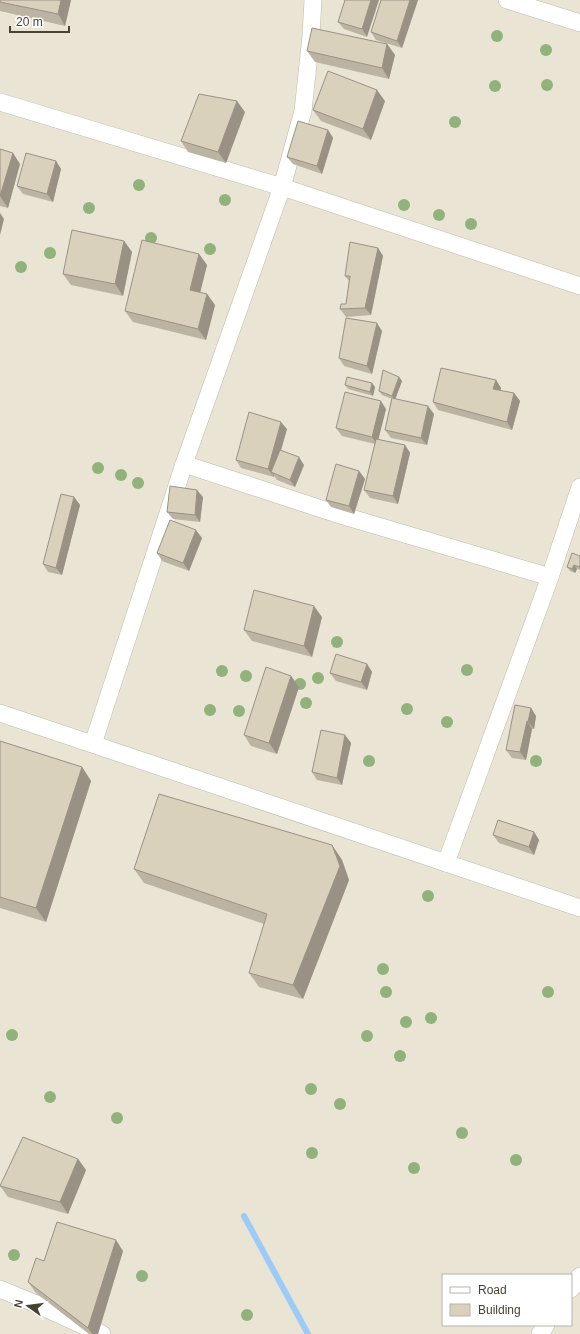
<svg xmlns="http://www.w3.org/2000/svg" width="580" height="1334" font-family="Arial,sans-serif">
<rect width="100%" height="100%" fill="#f5f1e6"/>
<path fill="#e9e4d4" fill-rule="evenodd" d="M0 0H580V1334H0ZM443 1275H571V1325H443Z"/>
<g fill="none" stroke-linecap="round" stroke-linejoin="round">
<path stroke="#9dcbf7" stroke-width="6" d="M244 1216 308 1334"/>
<g stroke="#c1baa8" stroke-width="18">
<g id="minor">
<path d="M507 0 580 23"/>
<path d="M0 102 282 187 580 286"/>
<path d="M184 464 334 513 550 577"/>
<path d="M0 713 580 908"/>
<path d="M93 744 184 464 282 187 303 111 311 36 313 0"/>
<path d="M446 863 550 577 580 487"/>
<path d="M0 1289 34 1303 102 1334"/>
<path d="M571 1289 580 1276"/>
<path d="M540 1334 546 1325"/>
</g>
</g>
<use href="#minor" stroke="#fff" stroke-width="17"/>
</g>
<g fill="#91b27a">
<circle cx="497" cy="36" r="6"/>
<circle cx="546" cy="50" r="6"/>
<circle cx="547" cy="85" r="6"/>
<circle cx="495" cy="86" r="6"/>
<circle cx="455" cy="122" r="6"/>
<circle cx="139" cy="185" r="6"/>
<circle cx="225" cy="200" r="6"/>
<circle cx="404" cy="205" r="6"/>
<circle cx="89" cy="208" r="6"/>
<circle cx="439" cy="215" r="6"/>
<circle cx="471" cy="224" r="6"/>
<circle cx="151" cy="238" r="6"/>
<circle cx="210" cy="249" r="6"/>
<circle cx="50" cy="253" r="6"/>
<circle cx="21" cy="267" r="6"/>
<circle cx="98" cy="468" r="6"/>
<circle cx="121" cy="475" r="6"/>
<circle cx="138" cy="483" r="6"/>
<circle cx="337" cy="642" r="6"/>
<circle cx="467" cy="670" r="6"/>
<circle cx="222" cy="671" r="6"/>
<circle cx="246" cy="676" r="6"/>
<circle cx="318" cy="678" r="6"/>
<circle cx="300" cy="684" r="6"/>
<circle cx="306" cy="703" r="6"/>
<circle cx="407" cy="709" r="6"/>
<circle cx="210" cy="710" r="6"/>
<circle cx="239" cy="711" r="6"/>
<circle cx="447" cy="722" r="6"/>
<circle cx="369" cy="761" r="6"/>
<circle cx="536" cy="761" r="6"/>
<circle cx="428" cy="896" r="6"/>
<circle cx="383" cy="969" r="6"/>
<circle cx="386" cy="992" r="6"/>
<circle cx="548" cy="992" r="6"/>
<circle cx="431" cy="1018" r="6"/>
<circle cx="406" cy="1022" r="6"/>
<circle cx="12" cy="1035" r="6"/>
<circle cx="367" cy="1036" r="6"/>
<circle cx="400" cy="1056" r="6"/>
<circle cx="311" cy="1089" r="6"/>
<circle cx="50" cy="1097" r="6"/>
<circle cx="340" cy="1104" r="6"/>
<circle cx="117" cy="1118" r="6"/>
<circle cx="462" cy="1133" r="6"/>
<circle cx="312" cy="1153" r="6"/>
<circle cx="516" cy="1160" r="6"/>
<circle cx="414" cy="1168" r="6"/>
<circle cx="14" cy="1255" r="6"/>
<circle cx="142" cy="1276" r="6"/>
<circle cx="247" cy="1315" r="6"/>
</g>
<g fill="#bbb4a3">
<path d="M0 0H71L65 26 0 11Z"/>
<path d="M345 0 367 37 344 29 338 22Z"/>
<path d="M381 0H418L402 48 376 40 371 32Z"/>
<path d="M387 44 395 55 389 79 315 62 307 51Z"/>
<path d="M385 101 371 140 321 121 313 110Z"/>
<path d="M245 112 226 163 188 152 181 141Z"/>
<path d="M328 130 333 138 322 174 293 164 287 157Z"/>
<path d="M0 149 20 164 8 208 0 206Z"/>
<path d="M56 161 61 169 53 202 23 194 17 186Z"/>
<path d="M124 241 132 252 123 296 71 285 63 274Z"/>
<path d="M378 248 383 256 371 315 346 317 340 309 346 304 349 281 345 276Z"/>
<path d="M199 254 207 265 200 293 207 294 215 305 206 340 133 322 125 311Z"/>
<path d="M382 331 372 374 344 366 339 358Z"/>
<path d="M399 377 402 381 395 399 434 414 427 445 391 438 385 430 392 399 382 395 379 391Z"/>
<path d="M496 380 501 388 500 391 514 393 520 401 512 430 438 410 433 402Z"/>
<path d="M372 383 375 387 373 396 348 389 345 385Z"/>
<path d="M386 409 378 439 405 445 410 453 398 504 370 498 364 490 375 444 342 436 336 428Z"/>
<path d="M287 429 281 450 304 465 295 487 277 480 274 476V477L241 468 236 460Z"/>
<path d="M359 471 365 479 354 514 331 507 326 500Z"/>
<path d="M74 497 80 505 62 575 48 572 43 564Z"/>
<path d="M203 497 200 522 173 519 167 512Z"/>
<path d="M202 538 189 571 162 561 157 553Z"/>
<path d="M580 556V570L577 569 575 573 570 571 567 567Z"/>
<path d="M322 617 312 657 252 641 244 630Z"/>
<path d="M367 664 372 672 367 690 336 681 330 673Z"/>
<path d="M291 676 299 687 277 754 251 746 244 735Z"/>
<path d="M531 708 536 716 534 729H532L526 760 512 758 506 750Z"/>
<path d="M345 735 351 743 342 785 317 780 312 772Z"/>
<path d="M0 741 82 767 91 781 46 922 0 908Z"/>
<path d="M534 832 539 840 534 855 499 843 493 835Z"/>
<path d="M332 845 342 860 349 880 303 999 259 987 249 973 264 924 144 883 134 869Z"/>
<path d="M78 1159 86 1170 68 1214 8 1197 0 1186Z"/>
<path d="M123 1251 98 1334H89L36 1293 28 1282 44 1261Z"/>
</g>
<g fill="#999284">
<path d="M61 0H71L65 26 58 14Z"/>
<path d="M371 0H379L367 37 362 29Z"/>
<path d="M410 0H418L402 48 397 41Z"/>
<path d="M387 44 395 55 389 79 382 68Z"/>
<path d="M377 90 385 101 371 140 363 129Z"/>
<path d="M237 101 245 112 226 163 218 152Z"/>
<path d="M328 130 333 138 322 174 317 166Z"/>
<path d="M13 153 20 164 8 208 0 196Z"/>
<path d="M56 161 61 169 53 202 47 194Z"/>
<path d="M0 213 4 219 0 235Z"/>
<path d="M124 241 132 252 123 296 115 284Z"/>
<path d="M378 248 383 256 371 315 365 308Z"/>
<path d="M199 254 207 265 198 301 190 290Z"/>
<path d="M207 294 215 305 206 340 198 329Z"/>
<path d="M377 323 382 331 372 374 367 366Z"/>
<path d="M399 377 402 381 395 400 392 396Z"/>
<path d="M496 380 501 388 498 397 493 389Z"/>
<path d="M372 383 375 387 373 396 370 392Z"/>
<path d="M514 393 520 401 512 430 507 422Z"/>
<path d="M381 401 386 409 377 445 372 437Z"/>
<path d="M428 406 434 414 427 445 421 438Z"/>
<path d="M281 422 287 429 274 474 271 472 274 476V477L268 469Z"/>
<path d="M405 445 410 453 398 504 393 496Z"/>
<path d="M299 457 304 465 295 487 290 480Z"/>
<path d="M359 471 365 479 354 514 349 506Z"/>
<path d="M197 490 203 497 200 522 195 515Z"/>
<path d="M74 497 80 505 62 575 56 568Z"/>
<path d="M196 530 202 538 189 571 183 563Z"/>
<path d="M574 565 577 569 575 573 572 569Z"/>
<path d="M314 606 322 617 312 657 304 646Z"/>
<path d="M367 664 372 672 367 690 361 682Z"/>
<path d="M291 676 299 687 277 754 269 743Z"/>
<path d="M531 708 536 716 534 729 528 722Z"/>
<path d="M527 721 532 729 526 760 520 752Z"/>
<path d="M345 735 351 743 342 785 337 778Z"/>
<path d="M82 767 91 781 46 922 36 908Z"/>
<path d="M534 832 539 840 534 855 529 847Z"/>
<path d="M332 845 342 860 349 880 303 999 293 985Z"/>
<path d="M78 1159 86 1170 68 1214 60 1202Z"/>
<path d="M116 1240 123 1251 98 1334H92L88 1328Z"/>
</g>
<g fill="#dad1bd" stroke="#999284">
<path d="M0 0H61L58 14 0 2Z"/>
<path d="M345 0H371L362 29 338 22Z"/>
<path d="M381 0H410L397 41 371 32Z"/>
<path d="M312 28 387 44 382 68 307 51Z"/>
<path d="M328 71 377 90 363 129 313 110Z"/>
<path d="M199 94 237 101 218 152 181 141Z"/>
<path d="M298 121 328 130 317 166 287 157Z"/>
<path d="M0 149 13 153 0 196Z"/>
<path d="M26 153 56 161 47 194 17 186Z"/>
<path d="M72 230 124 241 115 284 63 274Z"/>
<path d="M142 240 199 254 190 290 207 294 198 329 125 311Z"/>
<path d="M350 242 378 248 365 308 340 309 341 304H346L350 276H345Z"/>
<path d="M346 318 377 323 367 366 339 358Z"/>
<path d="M441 368 496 380 493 389 514 393 507 422 433 402Z"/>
<path d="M383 370 399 377 392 396 379 391Z"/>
<path d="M347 377 372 383 370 392 345 385Z"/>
<path d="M345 392 381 401 372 437 336 428Z"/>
<path d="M392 398 428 406 421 438 385 430Z"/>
<path d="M249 412 281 422 268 469 236 460Z"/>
<path d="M376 439 405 445 393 496 364 490Z"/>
<path d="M280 450 299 457 290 480 271 472Z"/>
<path d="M336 464 359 471 349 506 326 500Z"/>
<path d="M170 486 197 490 195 515 167 512Z"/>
<path d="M61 494 74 497 56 568 43 564Z"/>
<path d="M170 520 196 530 183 563 157 553Z"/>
<path d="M572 553 580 556V565L579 567 574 565 572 569 567 567Z"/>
<path d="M254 590 314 606 304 646 244 630Z"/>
<path d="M336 654 367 664 361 682 330 673Z"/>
<path d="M266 667 291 676 269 743 244 735Z"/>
<path d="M515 705 531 708 528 722 527 721 520 752 506 750Z"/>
<path d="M321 730 345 735 337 778 312 772Z"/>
<path d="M0 741 82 767 36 908 0 897Z"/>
<path d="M159 794 332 845 340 866 293 985 249 973 267 914 134 869Z"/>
<path d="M498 820 534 832 529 847 493 835Z"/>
<path d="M23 1137 78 1159 60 1202 0 1186Z"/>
<path d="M57 1222 116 1240 88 1328 28 1282 36 1258 44 1261Z"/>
</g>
<rect x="442" y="1274" width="130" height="52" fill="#ffffff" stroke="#b6b3ae"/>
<rect x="450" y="1287" width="20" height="6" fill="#ffffff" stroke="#b6b3ae"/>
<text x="478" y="1294" font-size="12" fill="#484235">Road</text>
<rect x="450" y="1304" width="20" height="12" fill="#dad1bd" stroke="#b6b3ae"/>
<text x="478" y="1314" font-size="12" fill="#484235">Building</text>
<g transform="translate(28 1306) rotate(284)" stroke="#ffffff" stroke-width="3" paint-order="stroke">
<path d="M0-3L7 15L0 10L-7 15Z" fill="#484235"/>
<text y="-6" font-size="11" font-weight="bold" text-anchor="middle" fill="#484235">N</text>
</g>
<path d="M10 26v6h59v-6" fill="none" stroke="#484235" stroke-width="2"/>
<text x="16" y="26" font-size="12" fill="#484235" stroke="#ffffff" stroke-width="3" paint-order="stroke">20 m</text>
</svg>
